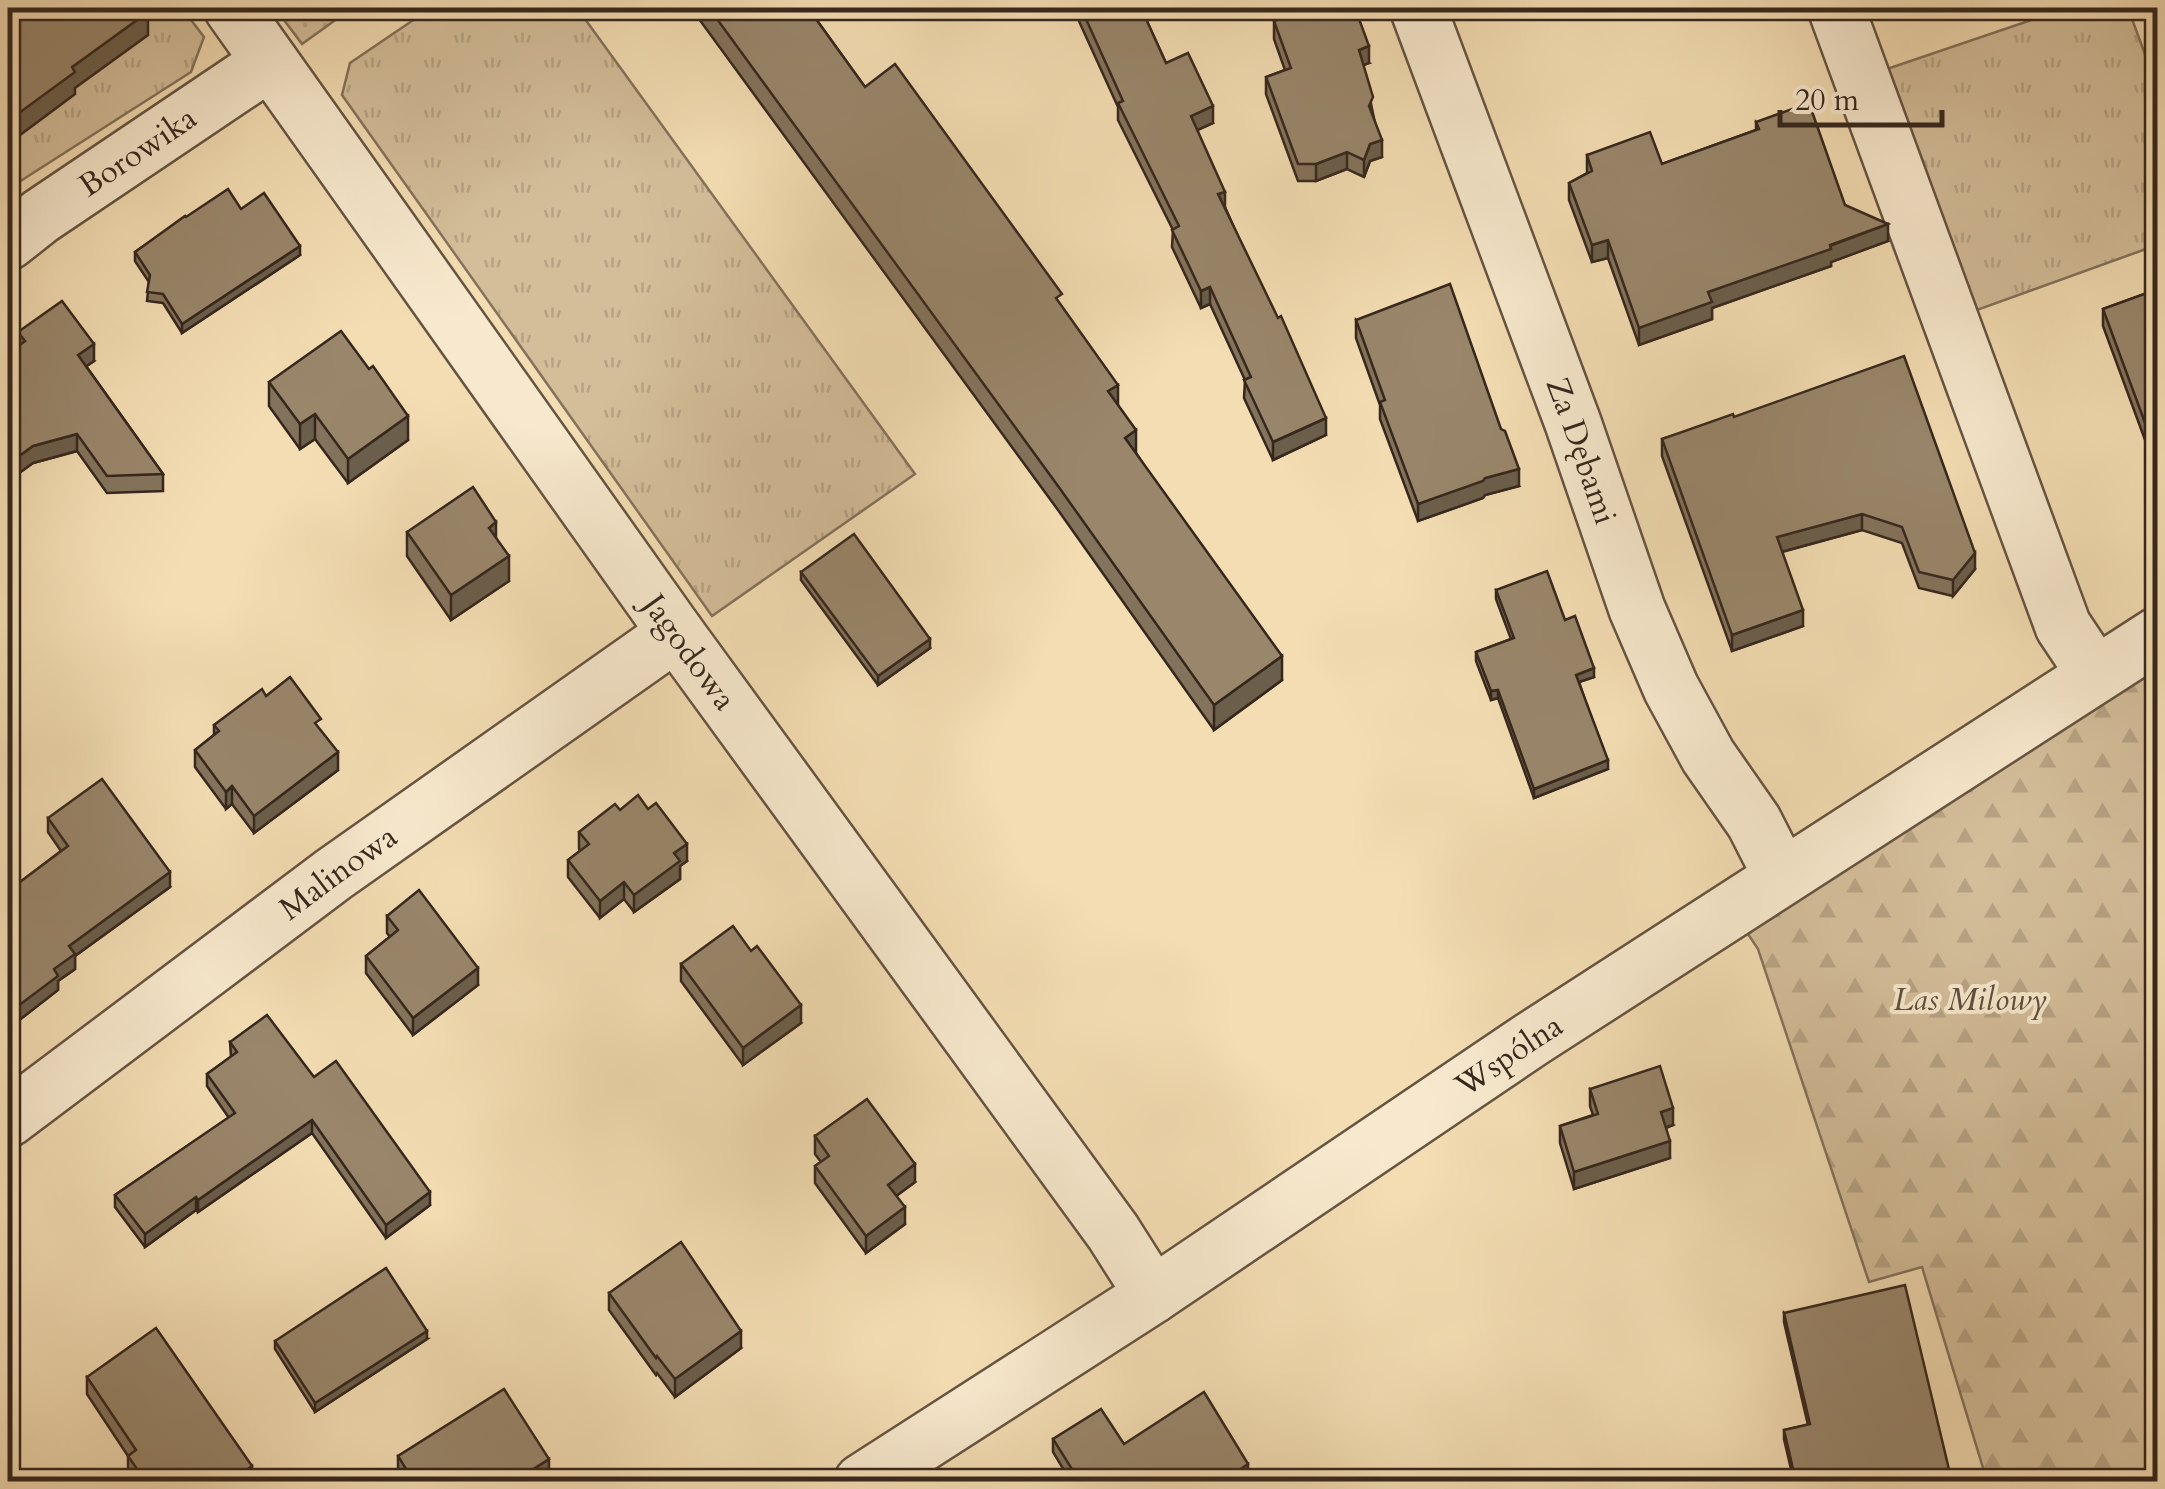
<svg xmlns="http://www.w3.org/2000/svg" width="2165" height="1489" font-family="Cardo,serif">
<defs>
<pattern id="grass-tufts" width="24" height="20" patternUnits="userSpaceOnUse" patternTransform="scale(2.5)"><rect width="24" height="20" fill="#d4be9a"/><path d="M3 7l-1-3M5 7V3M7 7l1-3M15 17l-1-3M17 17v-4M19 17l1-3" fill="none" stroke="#b7a384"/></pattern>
<pattern id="forest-firs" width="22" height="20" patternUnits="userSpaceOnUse" patternTransform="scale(2.5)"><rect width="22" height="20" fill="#d4be9a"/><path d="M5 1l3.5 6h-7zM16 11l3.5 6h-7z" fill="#b7a384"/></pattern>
<pattern id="garden-dots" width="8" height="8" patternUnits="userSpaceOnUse" patternTransform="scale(2.5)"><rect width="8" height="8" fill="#d4be9a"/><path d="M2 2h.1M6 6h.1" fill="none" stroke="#b7a384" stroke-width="1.8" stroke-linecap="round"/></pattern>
</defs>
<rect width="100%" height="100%" fill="#f4ddb3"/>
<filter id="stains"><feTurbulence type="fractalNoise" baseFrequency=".002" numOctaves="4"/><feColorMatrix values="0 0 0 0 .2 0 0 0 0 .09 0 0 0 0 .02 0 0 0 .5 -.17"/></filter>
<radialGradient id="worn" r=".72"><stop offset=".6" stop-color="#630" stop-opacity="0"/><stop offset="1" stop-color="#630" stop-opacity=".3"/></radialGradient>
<g fill="url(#grass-tufts)" stroke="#85725c" stroke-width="2.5">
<path d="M8 8H182L204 37 191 72 8 189Z"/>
<path d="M431 8H577L915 474 712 616 342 95 350 63Z"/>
<path d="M2067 8H2128L2157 87V245L1966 314 1878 72Z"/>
</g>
<path fill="url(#forest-firs)" stroke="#85725c" stroke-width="2.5" d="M2157 655V1481H1987L1922 1267 1869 1282 1758 949 1742 925Z"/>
<path fill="url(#garden-dots)" stroke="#85725c" stroke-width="2.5" d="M275 8H352L302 44Z"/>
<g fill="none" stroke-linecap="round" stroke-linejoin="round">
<g stroke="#665442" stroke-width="60">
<g id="minor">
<path id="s1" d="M232 8 676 633 1113 1232 1153 1295"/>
<path id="s2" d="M1418 8 1573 423 1637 609 1671 688 1708 756 1754 822 1782 877"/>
<path d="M1836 8 2063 626 2095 674"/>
<path id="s3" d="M8 242 41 216 270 62"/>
<path id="s4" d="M8 1119 334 874 676 633"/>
<path id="s5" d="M862 1482 1153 1295 1532 1039 2158 635"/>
</g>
</g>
<use href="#minor" stroke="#f8e9ce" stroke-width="55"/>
</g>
<g fill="#84735c" stroke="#36271d" stroke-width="2.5">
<path d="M691 8H808L865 87 1118 405 1136 453 1282 680 1214 730 1058 510Z"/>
<path d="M1073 8H1141L1166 63 1213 123 1197 130 1225 207 1326 435 1273 460 1244 398 1245 380 1210 304 1201 308 1172 247 1173 230 1118 120V107Z"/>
<path d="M1274 21 1369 63 1363 65 1382 157 1370 161 1364 177 1347 169 1316 181H1298L1266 94V77L1285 70 1274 39Z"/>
<path d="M1756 122 1845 205 1888 241 1831 262V266L1712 308V319L1639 345 1608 258 1592 262 1569 200V183L1587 173V155L1662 164 1756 130Z"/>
<path d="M241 209 300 255 182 333 163 303 147 301 149 282 135 261V252L186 217Z"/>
<path d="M2158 289V453L2151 456 2103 326V309Z"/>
<path d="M1356 320 1519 486 1485 495 1483 498 1418 521 1380 419V405L1356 338Z"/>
<path d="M18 332 94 361 86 366 163 474V491L107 493 77 451 33 463 8 481V354L18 346Z"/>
<path d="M369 369 408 440 348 483 315 439 300 449 269 406V382Z"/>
<path d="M1734 417 1975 569 1953 596 1919 588 1902 543 1862 530 1782 552 1803 626 1732 651 1662 456V439Z"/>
<path d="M407 532 496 539 509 581 451 620 407 556Z"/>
<path d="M801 572 930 648 878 685 801 580Z"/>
<path d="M1496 590 1565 620 1594 677 1579 682 1608 769 1534 798 1498 698 1491 700 1476 661V652L1511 639 1496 599Z"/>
<path d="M266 696 321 731 338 770 254 833 232 804 226 809 195 767V750L214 735V725Z"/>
<path d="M620 810 687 861 680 866V879L634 912 624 899 600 918 568 877V860L580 851 579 849V832Z"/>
<path d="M48 818 170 887 75 956V969L58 981V990L18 1021 8 1007V891L61 851 48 832Z"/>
<path d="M387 916 478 985 413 1035 366 973V956L390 937 387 933Z"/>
<path d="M681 964 801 1023 743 1065 681 981Z"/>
<path d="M230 1042 314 1077 430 1205 386 1238 312 1133 198 1212 196 1210 145 1247 115 1207V1195L229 1118 207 1086V1074L231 1057Z"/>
<path d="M1590 1089 1673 1125 1666 1128 1670 1158 1574 1189 1560 1143V1126L1593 1115 1590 1106Z"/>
<path d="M815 1136 915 1182 896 1196 905 1224 866 1253 815 1183V1166L821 1162 815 1154Z"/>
<path d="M609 1293 741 1348 675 1397 657 1373 656 1375 609 1310Z"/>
<path d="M1784 1313 1952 1482H1794L1784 1439V1430L1808 1425 1784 1322Z"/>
<path d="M427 1339 315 1412 275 1349V1341Z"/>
<path d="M87 1377 252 1482H134L128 1473V1456L87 1394Z"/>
<path d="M1053 1439 1124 1444 1248 1478 1242 1482H1071L1053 1452Z"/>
<path d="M398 1456 549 1476 540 1482H403L398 1474Z"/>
</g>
<g fill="#6b5e4b" stroke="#36271d" stroke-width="2.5">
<path d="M148 12V35L75 88V94L8 144V121L72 67Z"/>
<path d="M1369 46V63L1359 67V50Z"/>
<path d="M1213 106V123L1191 133V116Z"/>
<path d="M1382 140V157L1370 161 1364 177V160L1370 144Z"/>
<path d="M1347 152V169L1316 181V164Z"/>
<path d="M1225 192V209L1218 194Z"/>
<path d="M1888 224V241L1831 262V266L1712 308V319L1639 345V328L1708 292Z"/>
<path d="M1608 240V258L1592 262V245Z"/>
<path d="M300 246V255L182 333V324Z"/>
<path d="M1210 287V304L1201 308V291Z"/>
<path d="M94 344V361L78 372V355Z"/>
<path d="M1118 385V409L1108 391Z"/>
<path d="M315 414V439L300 449V424Z"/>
<path d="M408 416V440L348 483V459Z"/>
<path d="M1326 418V435L1273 460V442Z"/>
<path d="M1136 430V454L1125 438Z"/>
<path d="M77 434V451L33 463 8 481V464L33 446Z"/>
<path d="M2158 436V453L2151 456V439Z"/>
<path d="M1519 469V486L1485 495 1483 498 1418 521V504L1485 478Z"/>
<path d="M1862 514V530L1777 553V537Z"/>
<path d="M496 522V547L489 528Z"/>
<path d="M1975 553V569L1953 596V580Z"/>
<path d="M509 556V581L451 620V595Z"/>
<path d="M1803 610V626L1732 651V635Z"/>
<path d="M930 639V648L878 685V676Z"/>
<path d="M1282 656V680L1214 730V705Z"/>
<path d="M1594 668V677L1576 683V675Z"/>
<path d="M1498 690V698L1491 700V691Z"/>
<path d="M338 752V770L254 833V816Z"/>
<path d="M1608 760V769L1534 798V789Z"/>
<path d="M232 786V804L226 809V792Z"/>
<path d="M687 844V861L680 866V879L634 912V895L674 853Z"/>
<path d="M170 872V887L75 956V969L58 981V990L18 1021V1006L54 969 69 946Z"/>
<path d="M624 882V899L600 918V901Z"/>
<path d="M478 968V985L413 1035V1018Z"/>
<path d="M801 1005V1023L743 1065V1048Z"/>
<path d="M1673 1108V1125L1661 1129V1112Z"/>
<path d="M312 1120V1133L198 1212V1200Z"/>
<path d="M1670 1141V1158L1574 1189V1172Z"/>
<path d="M915 1164V1182L888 1202V1185Z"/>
<path d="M430 1192V1205L386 1238V1225Z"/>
<path d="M196 1197V1210L145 1247V1234Z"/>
<path d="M905 1207V1224L866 1253V1236Z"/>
<path d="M427 1331V1339L315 1412V1403Z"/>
<path d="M741 1331V1348L675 1397V1379Z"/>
<path d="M549 1459V1476L540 1482H513Z"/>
<path d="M1248 1464V1478L1242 1482H1221Z"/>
<path d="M252 1466V1482H229Z"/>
<path d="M1871 1475V1482H1843Z"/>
</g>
<g fill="#99866b" stroke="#36271d" stroke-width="2.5">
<path d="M8 8H144L148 12 72 67 75 72 8 121Z"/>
<path d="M709 8H808L865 87 895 64 1062 294 1056 298 1118 385 1108 391 1136 430 1125 438 1282 656 1214 705 1058 486Z"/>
<path d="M1081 8H1141L1166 63 1188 53 1213 106 1191 116 1225 192 1218 194 1278 318 1281 316 1326 418 1273 442 1244 380 1251 377 1210 287 1201 291 1172 230 1179 226 1118 103 1123 101Z"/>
<path d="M1312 8H1355L1369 46 1359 50 1373 97 1369 106 1382 140 1370 144 1364 160 1347 152 1316 164H1298L1266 77 1291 68 1274 21Z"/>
<path d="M1809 103 1845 205 1888 224 1830 245 1831 249 1708 292 1712 302 1639 328 1608 240 1592 245 1569 183 1592 171 1587 155 1650 132 1662 164 1759 129 1756 122Z"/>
<path d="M228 189 241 209 264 193 300 246 182 324 163 294 147 292 150 275 135 252 185 216 186 217Z"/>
<path d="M1450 284 1501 429 1505 431 1519 469 1485 478 1483 481 1418 504 1380 402 1385 400 1356 320Z"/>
<path d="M2158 289V436L2151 439 2103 309Z"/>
<path d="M62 301 94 344 78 355 163 474 107 476 77 434 33 446 8 464V354L25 341 18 332Z"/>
<path d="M341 331 369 369 373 366 408 416 348 459 315 414 300 424 269 382Z"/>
<path d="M1904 356 1975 553 1953 580 1919 572 1902 527 1862 514 1777 537 1803 610 1732 635 1662 439 1733 414 1734 417Z"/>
<path d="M473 487 496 522 489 528 509 556 451 595 407 532Z"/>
<path d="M854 534 930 639 878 676 801 572Z"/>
<path d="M1547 571 1565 620 1575 616 1594 668 1576 675 1608 760 1534 789 1498 690 1491 691 1476 652 1514 638 1496 590Z"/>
<path d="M290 677 321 719 315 723 338 752 254 816 232 786 226 792 195 750 219 731 214 725 262 689 266 696Z"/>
<path d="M102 779 170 872 69 946 75 954 54 969 58 976 18 1006 8 992V891L68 846 48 818Z"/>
<path d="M638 795 648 809 656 803 687 844 674 853 680 861 634 895 624 882 600 901 568 860 589 844 579 832 615 804 620 810Z"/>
<path d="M419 890 478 968 413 1018 366 956 398 930 387 916Z"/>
<path d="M733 926 751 951 757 946 801 1005 743 1048 681 964Z"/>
<path d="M267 1015 314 1077 336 1061 430 1192 386 1225 312 1120 198 1200 196 1197 145 1234 115 1195 235 1113 207 1074 237 1052 230 1042Z"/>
<path d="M1660 1066 1673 1108 1661 1112 1670 1141 1574 1172 1560 1126 1598 1114 1590 1089Z"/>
<path d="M867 1099 915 1164 888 1185 905 1207 866 1236 815 1166 829 1156 815 1136Z"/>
<path d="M681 1242 741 1331 675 1379 657 1356 656 1358 609 1293Z"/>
<path d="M386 1268 427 1331 315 1403 275 1341Z"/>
<path d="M1905 1285 1952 1482H1873L1871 1475 1843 1482H1796L1784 1430 1810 1424 1784 1313Z"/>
<path d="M156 1328 252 1466 229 1482H146L128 1456 136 1450 87 1377Z"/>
<path d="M504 1389 549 1459 513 1482H414L398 1456Z"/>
<path d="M1204 1392 1248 1464 1221 1482H1080L1053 1439 1101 1409 1124 1444Z"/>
</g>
<g text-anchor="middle" stroke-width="8" stroke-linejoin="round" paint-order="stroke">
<g font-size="32" fill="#36271d" stroke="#f8e9ce">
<text dy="11" stroke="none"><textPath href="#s3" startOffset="158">Borowika</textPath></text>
<text dy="11" stroke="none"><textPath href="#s2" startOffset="472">Za Dębami</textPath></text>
<text dy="11" stroke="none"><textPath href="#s1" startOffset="790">Jagodowa</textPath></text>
<text dy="11" stroke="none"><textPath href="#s4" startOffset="412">Malinowa</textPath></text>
<text dy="11" stroke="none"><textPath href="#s5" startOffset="775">Wspólna</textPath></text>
</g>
<g font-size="32" font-style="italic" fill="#5e4d3c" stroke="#f8e9ce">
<text x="1970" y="1010">Las Milowy</text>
</g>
</g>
<rect width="2165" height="1489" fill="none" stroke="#f4ddb3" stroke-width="40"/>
<rect x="10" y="10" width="2145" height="1469" fill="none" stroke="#36271d" stroke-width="5"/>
<rect x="20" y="20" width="2125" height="1449" fill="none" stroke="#36271d" stroke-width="2.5"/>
<path d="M1780 110v15h162v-15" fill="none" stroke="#36271d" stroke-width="5"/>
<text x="1795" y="110" font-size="30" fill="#36271d" stroke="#f8e9ce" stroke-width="8" paint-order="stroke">20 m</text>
<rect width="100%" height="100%" filter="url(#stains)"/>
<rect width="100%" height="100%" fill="url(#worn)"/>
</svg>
